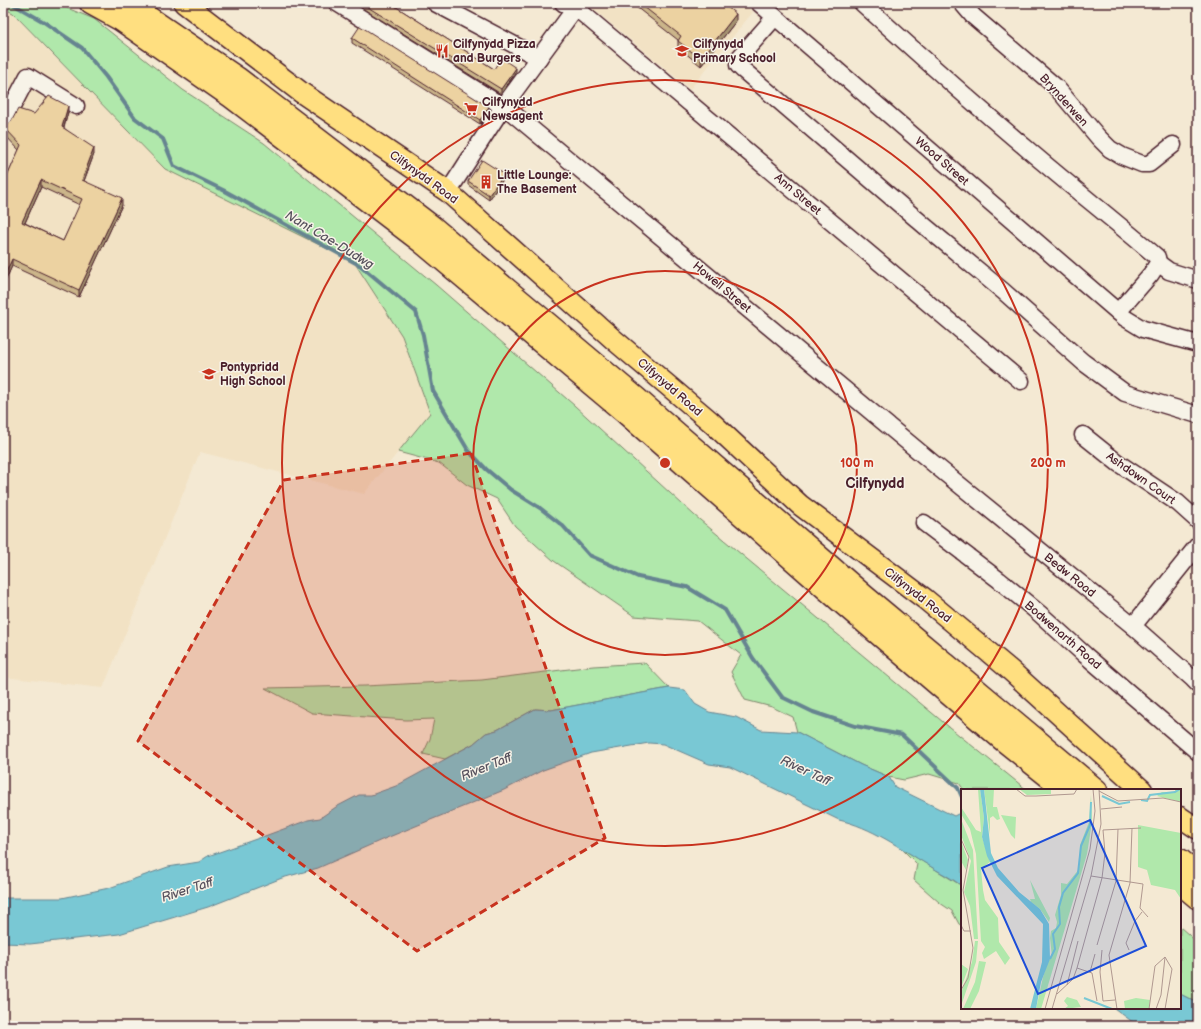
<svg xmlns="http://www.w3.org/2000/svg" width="1201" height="1029" font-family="'Balsamiq Sans',sans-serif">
<rect width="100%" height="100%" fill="#f4e9d3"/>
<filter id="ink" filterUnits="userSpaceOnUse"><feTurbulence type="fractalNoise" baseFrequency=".025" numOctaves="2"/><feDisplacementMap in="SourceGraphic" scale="8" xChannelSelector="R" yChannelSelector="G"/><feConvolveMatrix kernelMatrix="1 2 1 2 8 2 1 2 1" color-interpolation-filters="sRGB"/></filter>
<g filter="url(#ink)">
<g fill="#f2e2c4">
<path d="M593 3H742L753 12 690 89 591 7Z"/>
<path d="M3 9 12 13 165 169 354 262 402 336 430 413 364 494 200 452 103 688 3 677Z"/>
</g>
<g fill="#b0e8ab" stroke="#7d846b">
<path d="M3 3H55L94 19 183 90 264 143 436 285 575 406 694 515 949 727 1027 790H964L959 783 929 774 904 780 889 777 861 765 797 732 793 717 772 707 745 700 731 672 741 655 698 621 634 616 554 561 515 526 497 499 467 485 439 463 398 452 430 413 402 336 354 262 165 169 13 13 3 8Z"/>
<path d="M645 663 669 688 551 710 535 709 497 730 486 733 473 744 445 759 423 754 430 739 434 719 406 720 312 713 265 688 365 686 482 680 593 666Z"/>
<path d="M901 848 962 886V926L959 924 952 911 940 903 914 880 917 864Z"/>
<path d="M1180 927 1198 943V1003L1180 994Z"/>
</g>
<g fill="#79c8d4" stroke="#668490">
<path d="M669 688 685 690 695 704 709 712 736 717 761 730 797 732 861 765 889 777 895 787 954 816 962 812V886C952 878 939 872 928 865 900 848 871 827 839 820L730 767 709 764 663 744 649 743 591 753 543 770 504 790 384 839 318 868 282 878 208 907 119 934 30 944 3 943V898H62L109 888 168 867 199 862 208 856 262 837 308 820 320 818 336 807 359 795H371L396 786 473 744 486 733 497 730 535 709 551 710Z"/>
<path d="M1180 994 1198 1003V1026H1138L1114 1008H1180Z"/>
</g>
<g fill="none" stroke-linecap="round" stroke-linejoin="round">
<path stroke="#668490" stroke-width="4" d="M11 3 44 22 82 48 106 77 135 118 163 139 174 166 225 191 361 266 416 312 423 335 433 391 468 450 486 469 511 490 540 508 563 526 589 555 638 577 687 587 725 610 753 658 782 697 813 712 855 726 902 735 958 788 962 797"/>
<g stroke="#4a1f2b" stroke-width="19">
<g id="minor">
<path d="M337 3 510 111 940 469 1133 626 1193 679 1198 684"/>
<path d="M435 3 539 58"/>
<path d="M563 3 582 13 1021 381"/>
<path d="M759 3 1125 318 1143 329 1198 344"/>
<path d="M862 3C916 52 970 101 1026 148 1069 185 1114 220 1157 257L1158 263 1151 274 1118 312"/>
<path d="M962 3 973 16 1056 87 1098 137 1110 149 1122 156 1142 164H1149L1173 145"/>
<path d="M775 17 739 58 738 65 743 70 926 227 1003 291 1083 362 1125 393 1198 415"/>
<path d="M3 124 28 76 76 106"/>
<path d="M448 192 503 107 579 3"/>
<path d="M1158 263 1169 271 1198 280"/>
<path d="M1083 435 1118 463 1178 503 1198 521"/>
<path d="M924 523 999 580 1040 614 1085 655 1198 752"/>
<path d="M1133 626 1198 545"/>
</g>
</g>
<g stroke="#4a1f2b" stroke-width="23">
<g id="major">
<path d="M184 3 302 93 448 192 613 339 710 421 800 505 925 599 1010 670 1142 790"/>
<path d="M1180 817 1198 829"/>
</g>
</g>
<g stroke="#4a1f2b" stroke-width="25">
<g id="highway">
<path d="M91 3 120 19 232 97 422 242 626 413 845 605 1002 739 1066 790"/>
<path d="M127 3 237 78 431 226 637 399 864 596 1096 790"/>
<path d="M1180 860 1198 875"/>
<path d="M1180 883 1198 898"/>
</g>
</g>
<use href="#minor" stroke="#f7f3e8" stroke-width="16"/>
<use href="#major" stroke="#ffdf80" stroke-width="20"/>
<use href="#highway" stroke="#ffdf80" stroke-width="22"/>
</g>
<g fill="#cbb58a" stroke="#4a1f2b" fill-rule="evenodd">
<path d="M354 3H390L494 69 516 72 501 94Z"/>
<path d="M631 3H722L736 21 701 66 678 47V40Z"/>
<path d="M352 38 489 112 480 124 352 43Z"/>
<path d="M68 112 64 128 94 154 84 181 122 205 79 297 12 266 3 286V186L19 150 5 135V128ZM41 187 80 205 63 241 25 223Z"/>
<path d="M504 178 489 200 468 185V181Z"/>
</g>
<g fill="#a59371" stroke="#4a1f2b">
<path d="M736 14V21L701 66V59Z"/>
<path d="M516 68V72L501 94V89Z"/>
<path d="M68 106V112L62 134V127Z"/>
<path d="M489 107V112L480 124V120Z"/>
<path d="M94 148V154L82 186V180Z"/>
<path d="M504 174V178L489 200V195Z"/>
<path d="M41 180V187L22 229V222Z"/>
<path d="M122 198V205L79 297V290Z"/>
<path d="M12 259V266L3 286V279Z"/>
</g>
<g fill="#ecd2a1" stroke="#4a1f2b" fill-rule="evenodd">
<path d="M361 3H390L494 69 501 58 516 68 501 89Z"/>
<path d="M639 3H722L736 14 701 59 678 41 681 36Z"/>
<path d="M360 26 489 107 480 120 352 38Z"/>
<path d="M49 96 68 106 62 127 94 148 82 180 122 198 79 290 12 259 3 279V186L21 145 5 128 6 126 11 122 18 109 34 114ZM41 180 82 199 63 241 22 222Z"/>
<path d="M482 160 504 174 489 195 468 181Z"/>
</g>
</g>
<path fill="#c8321e" fill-opacity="0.2" stroke="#c8321e" stroke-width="3" stroke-dasharray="8 5" stroke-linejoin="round" d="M471 453 605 838 417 951 138 741 284 480Z"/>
<g fill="none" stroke="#c8321e" stroke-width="2">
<circle cx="665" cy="463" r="192"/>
<circle cx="665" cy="463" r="383"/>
</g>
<defs>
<g id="restaurant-bare" transform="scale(1.08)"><path d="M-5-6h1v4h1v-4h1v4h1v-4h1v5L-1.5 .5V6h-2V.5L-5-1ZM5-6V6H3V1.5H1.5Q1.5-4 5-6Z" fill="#c8321e" stroke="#f7f3e8" stroke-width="2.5" paint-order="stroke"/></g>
<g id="school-bare" transform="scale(1.08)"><path d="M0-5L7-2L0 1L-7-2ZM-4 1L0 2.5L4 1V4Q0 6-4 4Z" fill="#c8321e" stroke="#f7f3e8" stroke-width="2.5" paint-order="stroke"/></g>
<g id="supermarket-bare" transform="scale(1.08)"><path d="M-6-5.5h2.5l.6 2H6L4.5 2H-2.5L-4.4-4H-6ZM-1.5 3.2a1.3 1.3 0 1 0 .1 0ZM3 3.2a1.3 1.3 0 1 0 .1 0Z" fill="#c8321e" stroke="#f7f3e8" stroke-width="2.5" paint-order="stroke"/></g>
<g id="building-bare" transform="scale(1.08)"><path d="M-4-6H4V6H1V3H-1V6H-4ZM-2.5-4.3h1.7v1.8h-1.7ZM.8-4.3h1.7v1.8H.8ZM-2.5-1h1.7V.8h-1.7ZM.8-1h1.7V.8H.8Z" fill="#c8321e" stroke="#f7f3e8" stroke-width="2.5" paint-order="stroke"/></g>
</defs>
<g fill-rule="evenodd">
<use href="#restaurant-bare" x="442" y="51"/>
<use href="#school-bare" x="682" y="51"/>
<use href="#supermarket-bare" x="471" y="109"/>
<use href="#building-bare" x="486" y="182"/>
<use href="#school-bare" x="209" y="374"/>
</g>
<g text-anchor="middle" stroke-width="3" stroke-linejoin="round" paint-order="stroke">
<g font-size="12" font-weight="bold" fill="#4a1f2b" stroke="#f7f3e8" text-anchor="start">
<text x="453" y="48">Cilfynydd Pizza<tspan x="453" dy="14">and Burgers</tspan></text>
<text x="693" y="48">Cilfynydd<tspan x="693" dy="14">Primary School</tspan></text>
<text x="482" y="106">Cilfynydd<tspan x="482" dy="14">Newsagent</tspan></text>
<text x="497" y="179">Little Lounge:<tspan x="497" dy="14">The Basement</tspan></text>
<text x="220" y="371">Pontypridd<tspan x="220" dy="14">High School</tspan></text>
</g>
<g font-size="12" fill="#4a1f2b" stroke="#f7f3e8">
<text transform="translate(1064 100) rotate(48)" y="4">Brynderwen</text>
<text transform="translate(942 161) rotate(41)" y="4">Wood Street</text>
<text transform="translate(424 177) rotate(36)" y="4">Cilfynydd Road</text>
<text transform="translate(798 194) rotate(40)" y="4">Ann Street</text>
<text transform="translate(722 287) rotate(40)" y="4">Howell Street</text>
<text transform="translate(670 387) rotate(41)" y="4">Cilfynydd Road</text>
<text transform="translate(1141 478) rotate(35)" y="4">Ashdown Court</text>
<text transform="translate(1070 575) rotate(39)" y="4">Bedw Road</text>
<text transform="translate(918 595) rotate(38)" y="4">Cilfynydd Road</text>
<text transform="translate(1063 635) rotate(41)" y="4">Bodwenarth Road</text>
</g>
<g font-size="13" font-style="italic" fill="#58525e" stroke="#f7f3e8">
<text transform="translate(330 239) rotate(31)" y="5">Nant Cae-Dudwg</text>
<text transform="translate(486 766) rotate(-22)" y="5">River Taff</text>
<text transform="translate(806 770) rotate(25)" y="5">River Taff</text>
<text transform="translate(187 889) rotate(-18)" y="5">River Taff</text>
</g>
<g font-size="14" font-weight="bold" fill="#4a1f2b" stroke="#f7f3e8">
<text x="875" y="488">Cilfynydd</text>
</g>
</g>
<g transform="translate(961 789)">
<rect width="220" height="220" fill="#f4e9d3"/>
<path d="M17 0H19L23 29 21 48 29 73 20 80 22 101 24 111 37 129 38 153 49 169 44 176 35 162 23 170 21 164 24 158 20 152 15 65 9 40 0 25V18L15 41 20 43ZM23 0H33L32 18H36L39 30 36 31 32 27 29 29V46ZM58 0H90V5L66 6ZM214 0H220V13L196 7 201 3H214ZM130 6 131 33 126 65 80 220H75L82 188 87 172 91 168 89 149 90 142 95 139 96 133 94 126 100 106V94L106 95 118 80 119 56 128 33ZM40 26 55 28 54 50 50 46ZM0 30 12 61 17 150H13L9 117 3 103 10 72 0 46ZM177 36 220 44V110L214 101 190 96 186 81 177 78ZM0 52 7 71 5 81 0 72ZM69 91 89 129 88 133 79 120 70 113 69 110H74ZM14 152H17L15 173 0 217V204L11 173ZM18 172 25 173 18 202 9 220H2L14 193ZM0 175 7 180 0 199ZM106 208 116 211 120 218 103 220 107 217 103 212ZM175 209 189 211 188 220H164L163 212Z" fill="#b0e8ab"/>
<path d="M19 0H23L30 64 37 79 58 103 79 120 88 135 89 170 80 193 75 220H69L81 173 82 135 36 87 26 67 21 48 23 29Z" fill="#79c8d4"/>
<path fill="none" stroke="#79c8d4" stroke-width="2" d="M141 7 158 15 169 13M180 11 186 12 189 6 214 3 219 0M89 170 94 160 92 145 99 135 98 118 102 104 117 84 120 57 129 36 130 13M123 209 151 220"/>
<path fill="none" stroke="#b09890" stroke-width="1" d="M55 0 64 7H75L113 5 116 0M138 2 157 12 202 9 220 13M140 20 161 18M142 41 180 39M0 50 8 68 2 101 12 159 7 189 0 201M130 87 182 95 179 119 187 128M0 136 3 142H10M136 156 155 92 157 40M141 161 139 183 142 212 154 211M168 161 165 154 174 132 181 123M204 168 211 180 204 220M116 179 131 184 136 212M129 183 134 165M106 196 117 152M96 205 112 190 116 179 141 89 144 64 142 41M84 220 129 60 134 22 132 0M91 220 130 87 140 35 138 0M156 220 148 166 169 94 171 39M188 220 194 177 204 168M195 220 200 206 204 168"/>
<path fill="#1d4ed8" fill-opacity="0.15" stroke="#1d4ed8" stroke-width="2" d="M129 31 185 157 77 205 21 79Z"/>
<rect width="220" height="220" fill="none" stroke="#4a1f2b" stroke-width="2"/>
</g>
<circle cx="665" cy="463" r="6" fill="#c8321e" stroke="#f7f3e8" stroke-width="2"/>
<g font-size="12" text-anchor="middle" font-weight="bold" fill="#c8321e" stroke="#f7f3e8" stroke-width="3" stroke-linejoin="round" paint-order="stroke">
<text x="857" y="467">100 m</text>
<text x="1048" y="467">200 m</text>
</g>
<rect width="1201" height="1029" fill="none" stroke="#f7f3e8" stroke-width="16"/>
<rect x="8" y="8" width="1185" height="1013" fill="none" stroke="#4a1f2b" stroke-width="1.5" filter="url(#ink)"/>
</svg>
